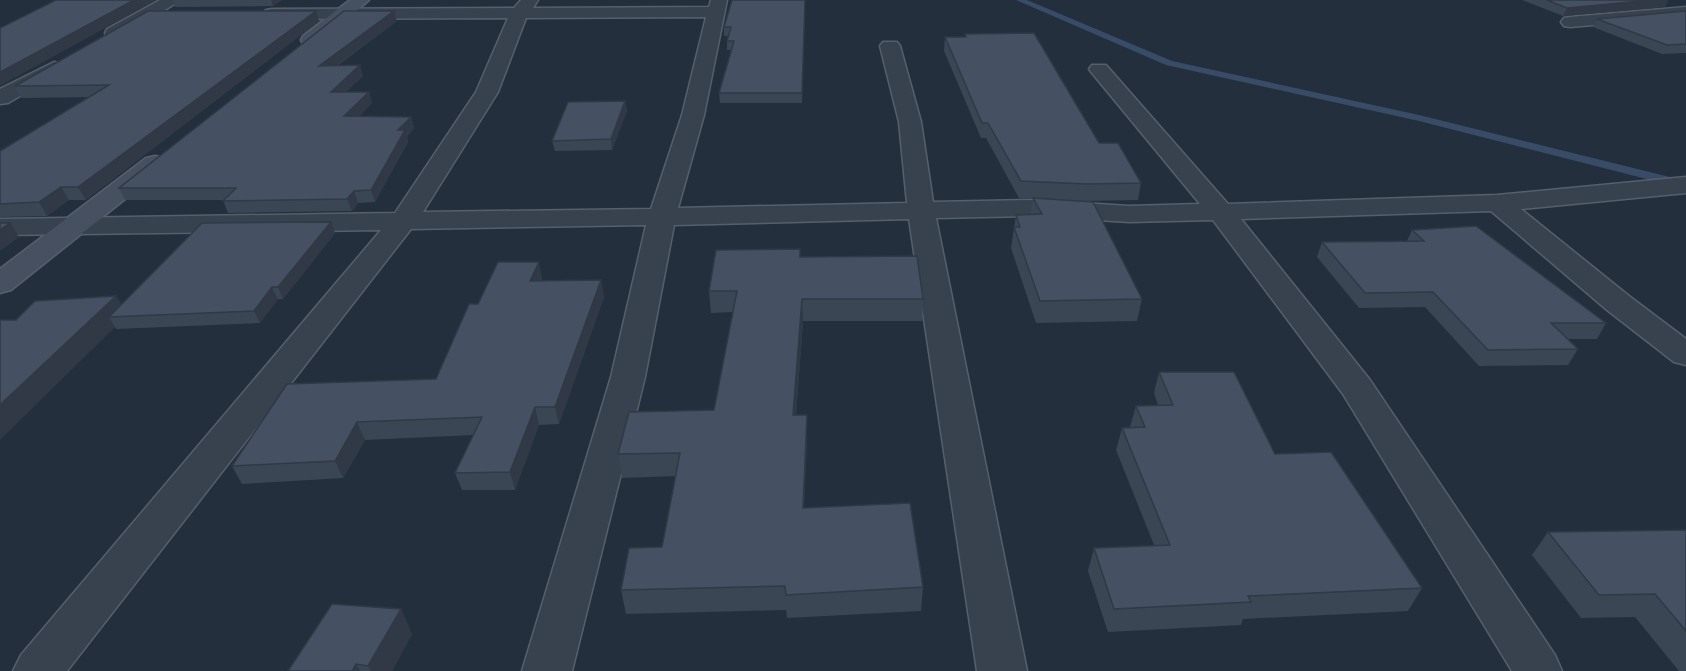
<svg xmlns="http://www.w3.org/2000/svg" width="1686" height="671" font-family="'Alegreya Sans',sans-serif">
<rect width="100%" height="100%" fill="#242f3e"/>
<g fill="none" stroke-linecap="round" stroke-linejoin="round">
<path fill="#394c67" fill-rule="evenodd" d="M1016 0H1027L1172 61 1419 115 1686 181V189L1419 121 1166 65Z"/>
<g stroke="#565f6c" stroke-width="3">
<g id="street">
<path d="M160 0H181L121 37H107L105 33 107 29Z"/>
<path d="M521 0H538L533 8 709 7 711 0H727L704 115 678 208 907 203 899 122 880 46 883 42H897L900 46 921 122 933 202 1034 200 1129 206 1200 204 1092 73 1089 69 1092 65H1106L1228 204 1497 195 1686 177V193L1521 209 1629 296 1686 339V365L1674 362 1607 310 1491 211 1241 219 1370 380 1555 655 1562 671H1512L1343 394 1213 220 1129 222 1034 216 936 218 1027 671H977L909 219 674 225 645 377 572 671H522L611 377 646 225 411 229 67 671H13L21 655 381 230 0 235V219L395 213 476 92 508 18 272 19 266 18 263 14 266 10 272 9 514 8ZM706 17 682 115 651 209 423 212 498 92 526 18Z"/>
<path d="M1686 7V17L1570 27 1564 26 1561 22 1564 18 1570 17Z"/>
<path d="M54 62 61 64 64 68 61 72 8 103 0 104V89Z"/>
</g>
</g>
<g stroke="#565f6c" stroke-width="3">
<g id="secondary">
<path d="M350 0H369L317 44H303L301 40 303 36Z"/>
<path d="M155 156 164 158 167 163 164 168 11 290 0 293V269L146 158Z"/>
</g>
</g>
<use href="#street" fill="#38414e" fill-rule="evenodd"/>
<use href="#secondary" fill="#465061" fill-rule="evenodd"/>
</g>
<g fill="#3b4654">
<path d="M173 0H282L273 6 175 7Z"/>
<path d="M732 0H805L802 103H720L719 93 732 50H727V41L728 36H724V27Z"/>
<path d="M1522 0H1668L1665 7 1563 16Z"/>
<path d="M1686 11V53L1662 54 1593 27 1597 19Z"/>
<path d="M319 21 86 200H69L47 216 0 217V151L90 97 21 98 15 86Z"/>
<path d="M397 21 337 66 363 76 346 92H369L372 103 359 116 411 117 414 128 407 137 408 142 375 202 358 203 352 211 228 213 223 200H125L119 188Z"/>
<path d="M965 34 1099 143 1141 183 1138 200 1083 201 1142 299 1137 321 1036 323 1011 248 1016 215 1031 214 1033 199 1019 198 986 138H981L944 51 945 37H965Z"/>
<path d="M625 101 627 111 612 150 555 151 552 141Z"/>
<path d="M1412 230 1606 323 1597 339H1568L1578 349 1568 365 1479 366 1425 307 1359 308 1317 257 1322 242 1407 241Z"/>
<path d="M335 233 283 299H278L260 323 116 329 115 327 16 320 116 296 121 304Z"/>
<path d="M800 257 923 299 922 321H803L796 415 807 438 804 508 923 587 921 611 787 618 786 610 626 614 621 590 662 547 676 476 622 478 618 454 714 410 733 312 711 313 709 291Z"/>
<path d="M542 278 541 281 601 280 604 297 559 424 539 425 515 490H462L455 473 473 435 365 440 343 478 242 484 232 466 436 379 478 304Z"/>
<path d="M1159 372 1275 454 1422 588 1408 611 1243 619 1241 625 1108 632 1088 571 1094 548 1154 545 1116 450 1122 428 1130 427 1136 406 1158 405 1154 393Z"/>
<path d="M1686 530V671H1679L1635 617 1581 618 1532 555 1548 532Z"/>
<path d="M401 609 412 634 392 671H288Z"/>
</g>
<g fill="#303945">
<path d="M134 0H156L0 86V72Z"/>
<path d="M271 0H282L273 6Z"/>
<path d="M1652 0H1668L1665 7 1563 16 1567 8Z"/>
<path d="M316 11 319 21 86 200 78 187Z"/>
<path d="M394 11 397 21 322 76 319 66Z"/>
<path d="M360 65 363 76 334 103 331 92Z"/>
<path d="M369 92 372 103 348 127 344 116Z"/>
<path d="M625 101 627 111 612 150 611 139Z"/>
<path d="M411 117 414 128 407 137 408 142 375 202 371 190 398 130Z"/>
<path d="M61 187 69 200 47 216 39 202Z"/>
<path d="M354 191 358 203 352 211 347 199Z"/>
<path d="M331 222 335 233 283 299 278 287Z"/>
<path d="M10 223 19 237 0 251V230Z"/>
<path d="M539 262 542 278 534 297 530 281Z"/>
<path d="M601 280 604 297 559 424 555 407Z"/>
<path d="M272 287 278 299 260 323 254 311Z"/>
<path d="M116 296 128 315 109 317 115 327 0 440V405Z"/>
<path d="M802 299 803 321 794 438 793 415Z"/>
<path d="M535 407 539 425 515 490 510 472Z"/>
<path d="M807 415V438L803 532V508Z"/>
<path d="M357 422 365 440 343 478 335 461Z"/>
<path d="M401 609 412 634 392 671H371L368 666Z"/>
<path d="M356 664 360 671H352Z"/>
</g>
<g fill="#455162" stroke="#303945" stroke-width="1.5">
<path d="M56 0H134L0 72V28Z"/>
<path d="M732 0H805L802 93H719L734 41H727L731 27H724Z"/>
<path d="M1547 0H1652L1567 8Z"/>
<path d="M148 11H316L78 187H61L39 202 0 204V151L109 85 15 86Z"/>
<path d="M344 11H394L319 66 360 65 331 92H369L344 116 411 117 398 130H405L371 190 354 191 347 199 223 201 236 188H119Z"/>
<path d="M1686 11V44L1667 45 1597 19Z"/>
<path d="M1034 33 1099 143H1118L1141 183 1086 184 1021 181 988 123H982L945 37H966L965 34Z"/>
<path d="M625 101 611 139 552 141 568 102Z"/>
<path d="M1033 198 1093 202 1142 299 1040 301 1014 227H1020L1016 215 1042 214Z"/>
<path d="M331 222 278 287H272L254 311 109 317 202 223Z"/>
<path d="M0 223H10L0 230Z"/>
<path d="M1476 226 1606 323H1551L1578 349 1488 350 1433 292 1365 293 1322 242 1424 241 1412 230Z"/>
<path d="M800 249V257L917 256 923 299H802L793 415H807L803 508 910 503 923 587 786 595 785 586 621 590 629 548 662 547 680 453 618 454 629 412 714 410 737 291H709L716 250Z"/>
<path d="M498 262H539L530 281 601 280 555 407H535L510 472 455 473 482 417 357 422 335 461 232 466 287 384 436 379 469 304H478Z"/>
<path d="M116 296 0 405V320H16L35 301Z"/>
<path d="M1159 372H1234L1275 454 1331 452 1422 588 1248 596 1251 602 1114 609 1094 548 1170 545 1122 428 1145 427 1136 406 1173 405Z"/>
<path d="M1686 530V631L1655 594 1599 595 1548 532Z"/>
<path d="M332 604 401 609 368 666 356 664 352 671H288Z"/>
</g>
</svg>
